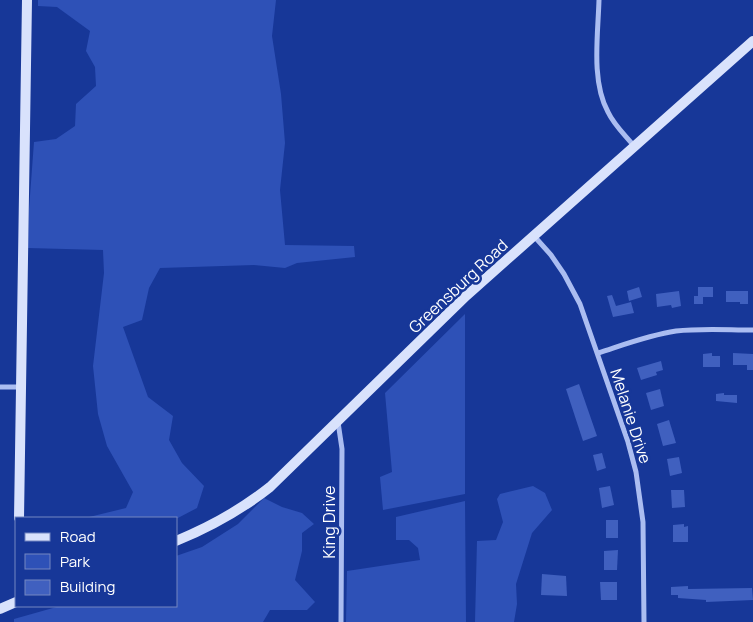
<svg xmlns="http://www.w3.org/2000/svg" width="753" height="622" font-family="Manrope,sans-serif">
<rect width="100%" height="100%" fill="#173798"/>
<g fill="#2e51b7">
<path d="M38 0H276L272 36 281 94 285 143 280 190 285 245 354 246 355 257 297 263 285 268 254 265 160 268 149 288 142 320 123 327 148 397 173 416 169 440 182 463 204 486 197 508 176 519 85 518 126 508 133 492 107 446 98 414 93 366 104 273 103 250 28 248 29 209 34 142 56 139 75 126 76 104 96 86 95 67 86 51 90 31 57 7 38 6Z"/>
<path d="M465 314V494L383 510 380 477 392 472 385 393Z"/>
<path d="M533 486 545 493 552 510 532 533 516 584 517 604 514 622H475L477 541 496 540 503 522 497 499 500 494Z"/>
<path d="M264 498 282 507 302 513 314 524 302 533V551L295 580 315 602 307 610H270L263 622H14V619L60 606H176V556L202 547 238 524Z"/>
<path d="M465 501 466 622H346L347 571 420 560 418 548 409 540H396V517Z"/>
</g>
<g fill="#4060bf">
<path d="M639 287 642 297 629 301 627 291Z"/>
<path d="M698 287H713V297H703V304H694V296H698Z"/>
<path d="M679 291 681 306 672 308 671 305 657 307 656 294Z"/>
<path d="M726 291H748V304H740V302H726Z"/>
<path d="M612 295 616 306 631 302 634 313 613 317 607 296Z"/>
<path d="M712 353V356H720V367H703V354Z"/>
<path d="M733 353 753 354V370H747V365H733Z"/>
<path d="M661 361 663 370 656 372 657 375 641 380 637 368Z"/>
<path d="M579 384 597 436 583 441 566 389Z"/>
<path d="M660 389 664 406 651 410 646 393Z"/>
<path d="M724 393V395H737V403L716 401V394Z"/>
<path d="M669 420 676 443 663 446 657 424Z"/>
<path d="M602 453 606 468 597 471 593 455Z"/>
<path d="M679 457 682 473 670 476 667 459Z"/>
<path d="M610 486 614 505 602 508 599 488Z"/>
<path d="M671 490H684L685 507 672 508Z"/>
<rect x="606" y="520" width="12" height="18"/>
<path d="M684 524V527L688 526V542H673V525Z"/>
<path d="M618 550 617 570H604V551Z"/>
<path d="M542 574 566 576 567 596 541 595Z"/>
<path d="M600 582H617V600H601Z"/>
<path d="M688 586V589L752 588 753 600 706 602V600L678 598V595H671V587Z"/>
</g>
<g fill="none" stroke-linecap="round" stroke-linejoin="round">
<g stroke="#abbdf1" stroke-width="5">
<path d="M599 0C598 35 591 81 608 112 614 125 625 135 634 146"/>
<path d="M534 236 551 255 564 274 580 304 628 442 636 472 643 522 644 622"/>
<path d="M598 353C623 345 649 335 676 331 701 328 728 330 753 330"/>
<path d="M0 387H20"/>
<path d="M338 422 342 449 341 622"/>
</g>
<g stroke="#d9e2fc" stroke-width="10">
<path d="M19 518 27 0"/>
<path d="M176 541C210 527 241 510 270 487L466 296 753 41"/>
<path d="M0 609 16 602"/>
</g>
</g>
<g text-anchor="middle" stroke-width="5" stroke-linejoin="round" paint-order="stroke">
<g font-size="16" fill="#fff" stroke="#173798">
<text transform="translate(458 286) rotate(-43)" y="6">Greensburg Road</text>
<text transform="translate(631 416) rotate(72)" y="6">Melanie Drive</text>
<text transform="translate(329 522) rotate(-90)" y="6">King Drive</text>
</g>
</g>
<rect x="15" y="517" width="162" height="90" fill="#173798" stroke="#7487c1"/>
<rect x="25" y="533" width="25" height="8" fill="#d9e2fc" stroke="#7487c1"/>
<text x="60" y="542" font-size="15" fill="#ffffff">Road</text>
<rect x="25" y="554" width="25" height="15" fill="#2e51b7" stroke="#7487c1"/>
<text x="60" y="567" font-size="15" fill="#ffffff">Park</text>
<rect x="25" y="580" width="25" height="15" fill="#4060bf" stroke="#7487c1"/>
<text x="60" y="592" font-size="15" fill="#ffffff">Building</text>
</svg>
